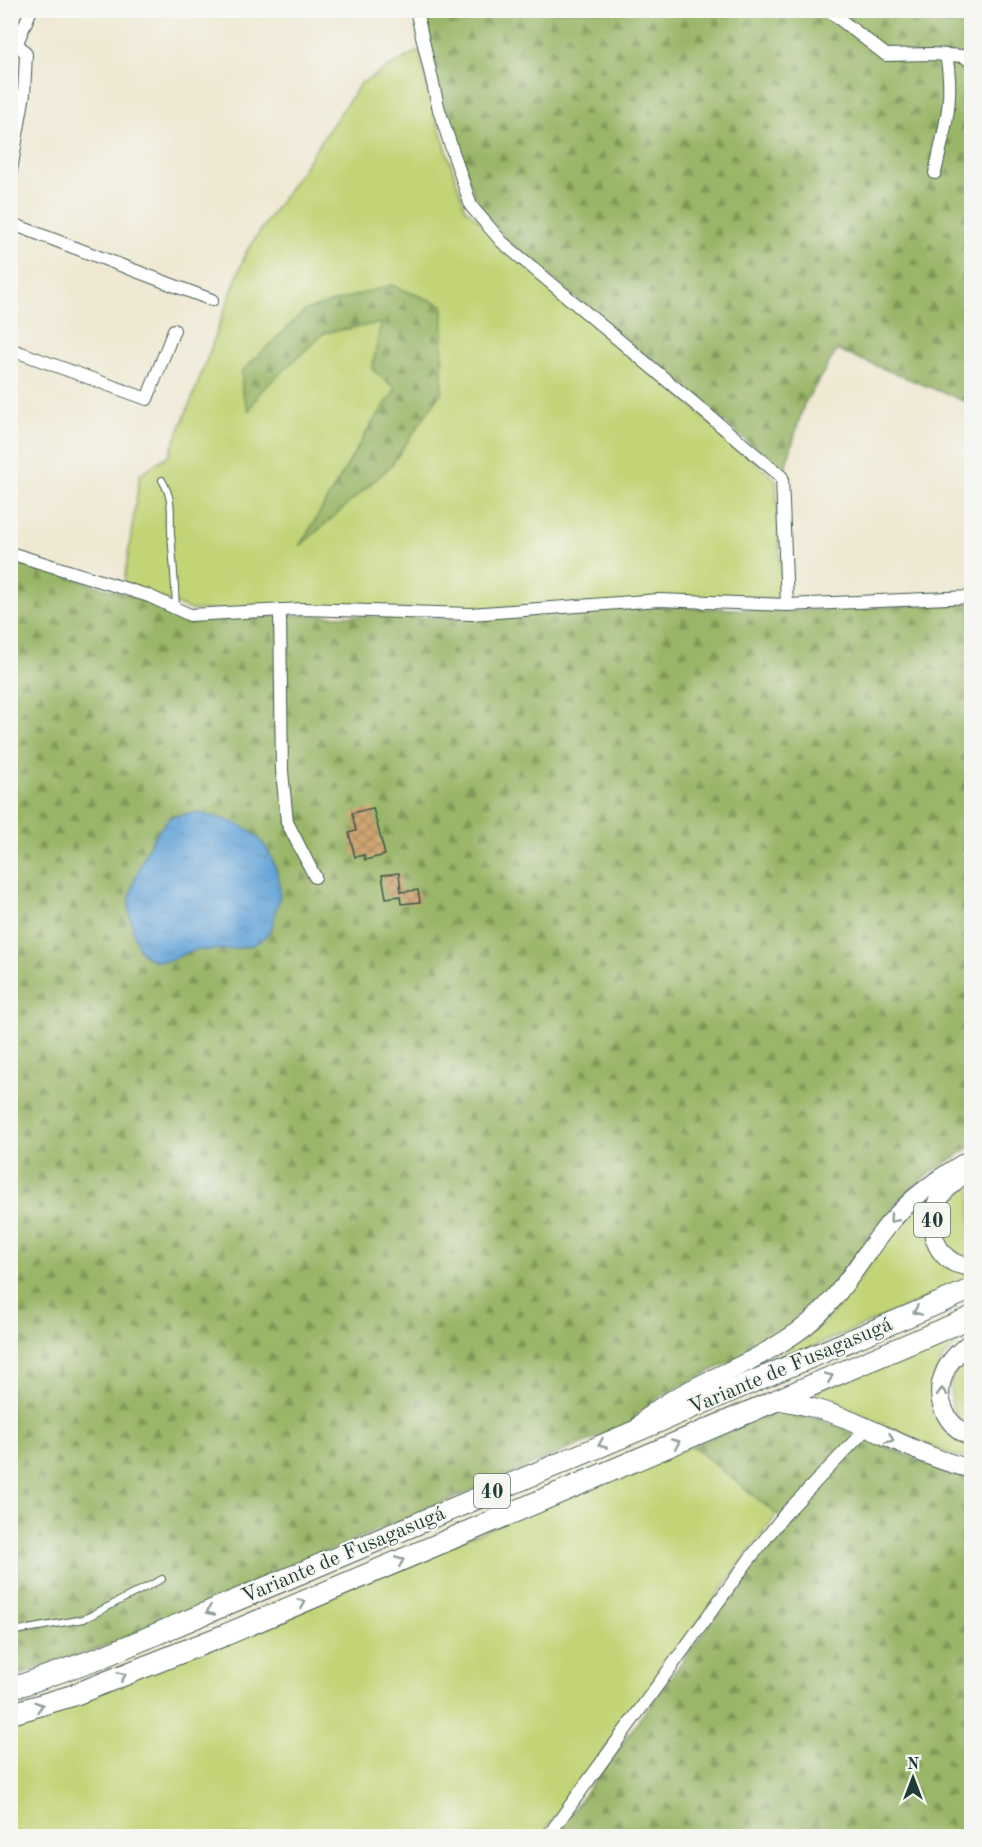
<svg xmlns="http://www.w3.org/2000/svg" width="982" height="1847" font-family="'Old Standard TT',serif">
<defs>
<pattern id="forest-firs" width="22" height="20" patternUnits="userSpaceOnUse" patternTransform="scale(1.5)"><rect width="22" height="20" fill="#9ab668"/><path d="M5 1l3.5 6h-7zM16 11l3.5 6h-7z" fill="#7d9556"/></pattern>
<pattern id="water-ripples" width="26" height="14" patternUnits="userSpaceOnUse" patternTransform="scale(1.5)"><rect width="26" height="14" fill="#66a4d8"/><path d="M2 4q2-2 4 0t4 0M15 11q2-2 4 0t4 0" fill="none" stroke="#5387b0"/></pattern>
<pattern id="building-cross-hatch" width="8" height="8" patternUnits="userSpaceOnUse" patternTransform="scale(1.5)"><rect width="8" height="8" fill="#d0a673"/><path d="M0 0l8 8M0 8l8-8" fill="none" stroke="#a8885f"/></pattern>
</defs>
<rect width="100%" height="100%" fill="#f6f6f2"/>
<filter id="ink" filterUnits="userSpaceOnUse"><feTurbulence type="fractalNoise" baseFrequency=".0167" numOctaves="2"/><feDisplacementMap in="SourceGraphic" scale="12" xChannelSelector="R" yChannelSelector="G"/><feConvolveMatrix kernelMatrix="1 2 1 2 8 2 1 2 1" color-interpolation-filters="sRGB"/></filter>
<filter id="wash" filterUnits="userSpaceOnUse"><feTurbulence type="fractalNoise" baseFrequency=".008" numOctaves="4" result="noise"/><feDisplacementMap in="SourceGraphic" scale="24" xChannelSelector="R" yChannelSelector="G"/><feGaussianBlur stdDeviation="1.35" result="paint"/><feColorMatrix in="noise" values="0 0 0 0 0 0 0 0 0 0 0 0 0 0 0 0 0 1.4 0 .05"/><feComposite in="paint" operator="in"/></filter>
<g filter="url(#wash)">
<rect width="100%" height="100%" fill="#efe8d2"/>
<g fill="#c3d477" stroke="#718856" stroke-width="1.5">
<path d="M419 50 430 98 465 208 776 480 782 599 472 609 191 610 124 583 140 474 169 455 195 391 246 252 360 84Z"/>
<path d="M971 1179V1258C967 1257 962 1257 958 1255 938 1246 937 1217 948 1201 954 1192 963 1186 971 1179Z"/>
<path d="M936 1189 924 1218 971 1275V1280L721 1385C759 1365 800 1347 830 1316 854 1290 872 1259 894 1232 907 1216 920 1202 936 1189Z"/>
<path d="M971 1325V1330L942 1359 932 1383 937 1416 949 1435 971 1447V1460L950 1455 851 1410 805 1396Z"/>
<path d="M971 1352V1427L961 1421 953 1409 950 1385 957 1369Z"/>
<path d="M866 1437 944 1472 971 1478V1836L785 1521 777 1514 541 1836H11V1724L692 1446Z"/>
</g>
<g fill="url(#forest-firs)" stroke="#5c7a4e" stroke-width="1.5">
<path d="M420 11H971V404L837 350 804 404 784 472 508 241 477 204 445 108Z"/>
<path d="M391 285 443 305 442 391 390 467 300 546 369 428 396 389 372 369 381 323 324 333 260 392 249 411 242 392V371L306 310Z"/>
<path d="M11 559 147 601 188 620 303 615 475 619 648 606 789 611 971 603V1147C947 1163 920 1177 901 1198 870 1230 849 1270 819 1303 809 1314 795 1323 784 1332 756 1352 721 1366 690 1381 668 1392 645 1402 631 1423L98 1649 11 1678Z"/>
<path d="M776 1409C846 1420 904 1463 971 1478V1836H554L785 1521 692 1446Z"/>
</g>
<path fill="url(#water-ripples)" stroke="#427086" stroke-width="1.5" d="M196 812C239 823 263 826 277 873 282 888 280 898 275 913 274 917 274 922 272 926 261 954 222 949 198 950 180 951 173 967 151 959 139 955 135 941 133 930 132 922 129 915 129 907 129 889 144 854 153 839 158 831 164 824 170 817Z"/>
<g id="blocks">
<g fill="url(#building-cross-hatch)">
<path d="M373 808 385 855 365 860 364 855 355 857 349 833 356 831 352 813Z"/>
<path d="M399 873 401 892 418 890 420 902 401 904 400 896 386 898 382 875Z"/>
</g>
</g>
</g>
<g filter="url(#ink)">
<use href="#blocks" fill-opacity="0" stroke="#3e574c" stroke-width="1.5"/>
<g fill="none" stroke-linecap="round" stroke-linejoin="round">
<g stroke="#3e574c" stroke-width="8">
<g id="lane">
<path d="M162 480C174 501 170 511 171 534 173 558 175 583 176 608"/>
<path d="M10 1632 84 1619 162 1579"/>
</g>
</g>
<g stroke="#3e574c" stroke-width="14">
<g id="street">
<path d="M416 10 439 110 471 206 502 242 782 477 787 605"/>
<path d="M828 10 886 55 931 54 964 56 972 63"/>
<path d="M935 173C944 130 955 99 946 55"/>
<path d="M10 176 24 94 26 54 17 43 31 10"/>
<path d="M10 223 212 300"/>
<path d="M10 349 147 399 174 330"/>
<path d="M10 553 149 596 190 615 302 609 471 614 659 600 787 605 972 597"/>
<path d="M280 610 282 771 287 822 315 877"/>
<path d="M548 1836 748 1561 785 1514 867 1428"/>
</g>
</g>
<g stroke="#3e574c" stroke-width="20">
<g id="primary">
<path d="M967 1172C954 1181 941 1192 935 1207 927 1225 935 1252 953 1262 958 1265 966 1266 972 1267"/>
<path d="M972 1341C961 1350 949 1360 944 1374 933 1400 947 1427 972 1437"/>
<path d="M776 1400C800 1404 824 1410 847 1419 889 1436 927 1459 972 1469"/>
<path d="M638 1429C651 1403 721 1376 749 1361 765 1353 781 1343 796 1333 836 1306 857 1263 887 1226 911 1197 940 1177 972 1158"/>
</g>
</g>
<g stroke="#3e574c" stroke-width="23">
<g id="highway">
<path d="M10 1687 22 1685 102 1657 972 1289"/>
<path d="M10 1714 71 1696 225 1635 972 1317"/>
</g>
</g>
<use href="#lane" stroke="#fff" stroke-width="6"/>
<use href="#street" stroke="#fff" stroke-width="12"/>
<use href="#primary" stroke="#fff" stroke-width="18"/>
<use href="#highway" stroke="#fff" stroke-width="21"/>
</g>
<defs><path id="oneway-chevron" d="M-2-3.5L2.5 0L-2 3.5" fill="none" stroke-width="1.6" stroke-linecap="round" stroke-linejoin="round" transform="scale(1.5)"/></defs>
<g stroke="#8f9e9a">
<use href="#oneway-chevron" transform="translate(893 1219) rotate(131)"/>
<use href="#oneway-chevron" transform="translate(917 1311) rotate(157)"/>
<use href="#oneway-chevron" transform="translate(829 1377) rotate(-23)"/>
<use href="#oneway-chevron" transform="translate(942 1392) rotate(-91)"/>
<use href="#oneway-chevron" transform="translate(890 1439) rotate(25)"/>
<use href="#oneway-chevron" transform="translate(676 1443) rotate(-24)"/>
<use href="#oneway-chevron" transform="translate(602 1444) rotate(157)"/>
<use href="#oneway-chevron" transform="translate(400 1561) rotate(-23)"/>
<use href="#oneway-chevron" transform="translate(302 1603) rotate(-23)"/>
<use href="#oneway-chevron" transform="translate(210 1611) rotate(157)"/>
<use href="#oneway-chevron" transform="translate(122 1676) rotate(-22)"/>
<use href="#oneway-chevron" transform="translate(39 1706) rotate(-16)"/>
</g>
</g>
<g text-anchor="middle" stroke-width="4.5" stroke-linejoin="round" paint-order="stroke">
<g fill="#f6f6f2" stroke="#60746d" stroke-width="1.5">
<rect x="914" y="1203" width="36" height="34" rx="4.5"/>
<rect x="474" y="1474" width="36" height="34" rx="4.5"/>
</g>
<g font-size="20" font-weight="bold" fill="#1f3d34">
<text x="932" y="1227">40</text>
<text x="492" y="1498">40</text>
</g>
<g font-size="21" fill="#1f3d34" stroke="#f6f6f2">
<text transform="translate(790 1365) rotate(-23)" y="7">Variante de Fusagasugá</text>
<text transform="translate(343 1554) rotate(-23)" y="7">Variante de Fusagasugá</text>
</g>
</g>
<rect width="982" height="1847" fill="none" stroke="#f6f6f2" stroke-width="36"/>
<g transform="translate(913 1778)" stroke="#f6f6f2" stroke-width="4.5" paint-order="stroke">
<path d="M0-4.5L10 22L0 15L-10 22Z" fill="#1f3d34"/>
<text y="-9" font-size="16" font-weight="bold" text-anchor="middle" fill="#1f3d34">N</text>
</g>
</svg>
